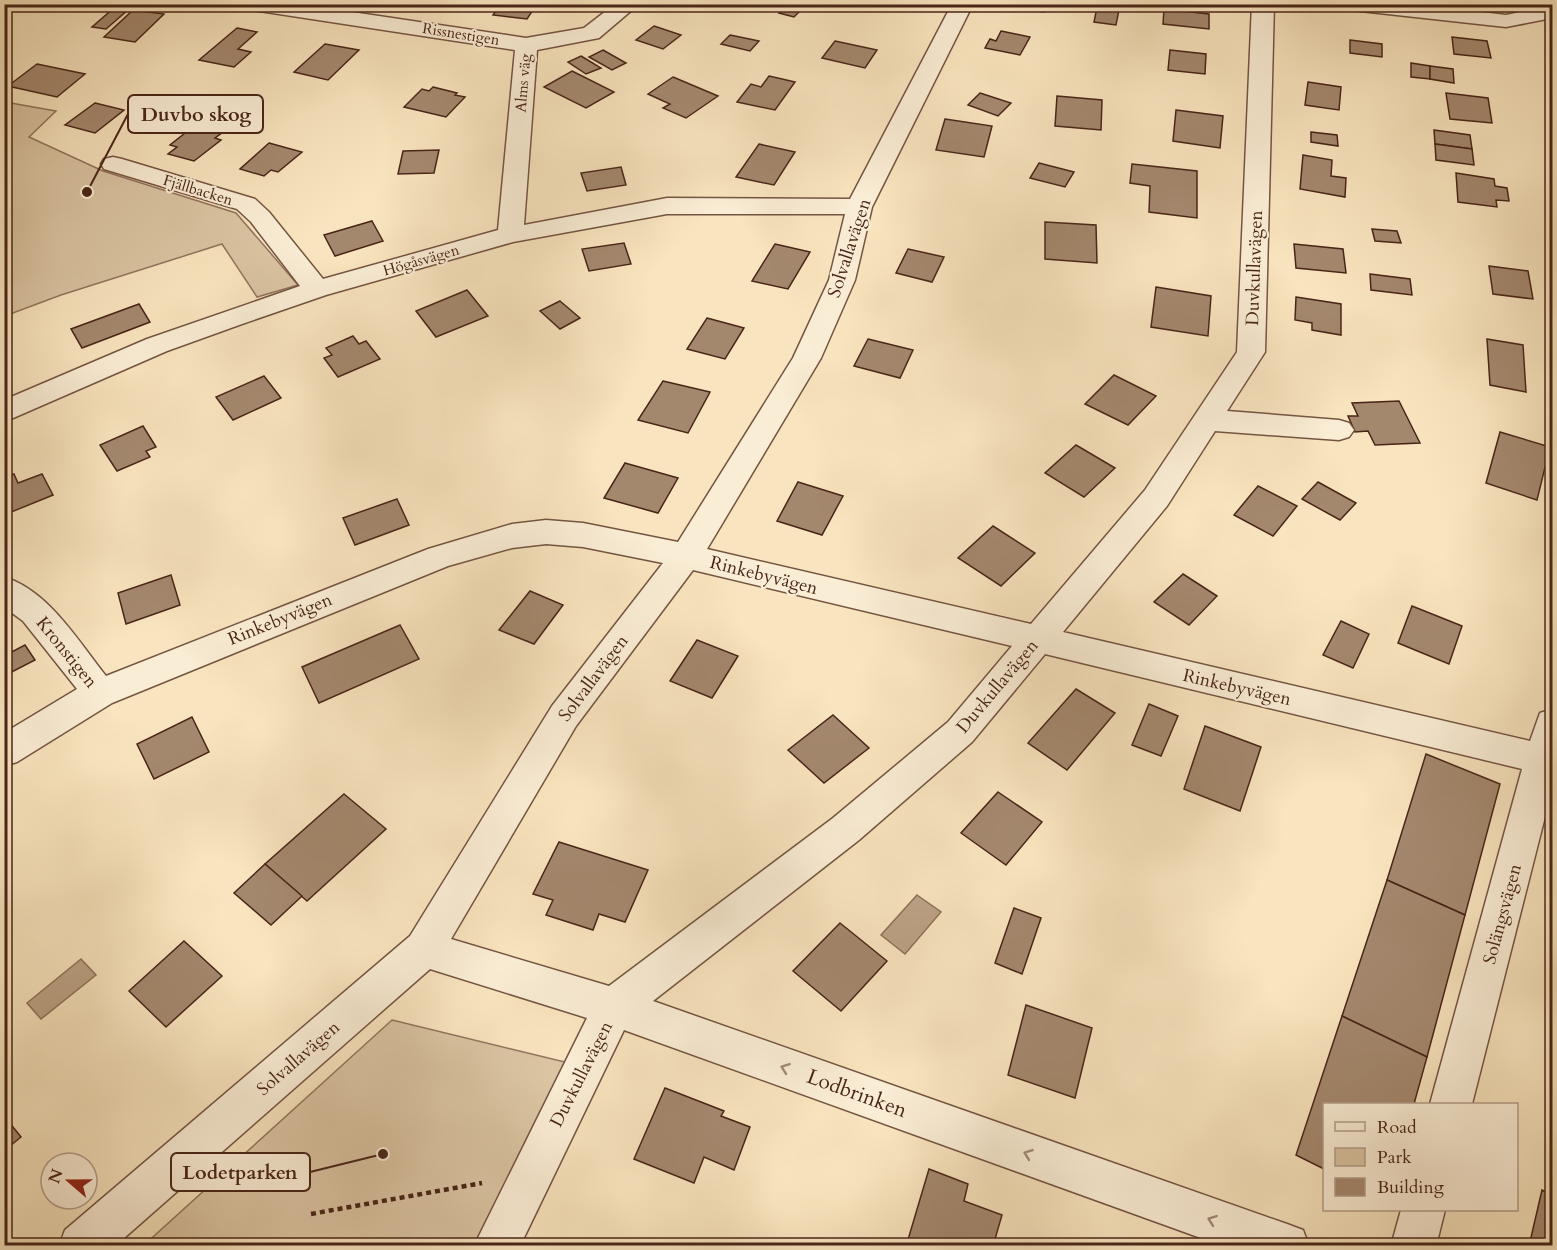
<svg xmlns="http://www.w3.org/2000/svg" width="1557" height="1250" font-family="Cardo,serif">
<rect width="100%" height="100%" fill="#f8e4be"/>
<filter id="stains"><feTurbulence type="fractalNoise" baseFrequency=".00333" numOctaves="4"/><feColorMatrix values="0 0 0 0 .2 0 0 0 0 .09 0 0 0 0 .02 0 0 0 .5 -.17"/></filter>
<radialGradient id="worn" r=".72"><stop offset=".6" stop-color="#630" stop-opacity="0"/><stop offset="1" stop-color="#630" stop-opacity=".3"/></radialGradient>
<g fill="#dac4a2" stroke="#92745d" stroke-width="1.5">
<path d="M5 102 56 111 29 137 103 171 236 213 298 285 257 297 222 244 61 295 5 316Z"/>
<path d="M392 1020 569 1063 477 1245 143 1246Z"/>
</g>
<g fill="#bca386" stroke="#8e715a" stroke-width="1.5">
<path d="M917 895 941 912 905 954 881 935Z"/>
<path d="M81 959 96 975 41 1019 27 1003Z"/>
</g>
<g fill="#a4886e" stroke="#492518" stroke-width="1.5">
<path d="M391 4H426L417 5 414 10 389 7Z"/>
<path d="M501 4H537L527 19 493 15Z"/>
<path d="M1006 4H1046L1044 12 1005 7Z"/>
<path d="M115 7 129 9 106 29 92 27Z"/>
<path d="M785 7 800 11 794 17 779 13Z"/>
<path d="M1097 7 1119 10 1116 25 1094 22Z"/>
<path d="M1164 9 1209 14V29L1163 24Z"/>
<path d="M133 10 164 14 135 42 104 37Z"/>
<path d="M654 26 681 35 663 49 636 40Z"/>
<path d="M237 28 257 32 238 49 251 52 234 67 199 60Z"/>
<path d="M1001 31 1030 37 1020 55 985 48 990 39 996 41Z"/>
<path d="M730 35 759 41 750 51 721 44Z"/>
<path d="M1452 37 1487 41 1491 58 1454 54Z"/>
<path d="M1350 40 1382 44V57L1350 53Z"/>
<path d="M835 41 877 50 865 68 822 58Z"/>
<path d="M325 44 359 50 328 80 294 72Z"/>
<path d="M603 50 626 63 612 70 589 57Z"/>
<path d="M1170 50 1206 54 1205 74 1168 70Z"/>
<path d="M581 56 601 68 586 74 568 62Z"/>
<path d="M1411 63 1430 66V79L1411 77Z"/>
<path d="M37 64 85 74 57 97 8 86Z"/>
<path d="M1430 66 1453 69 1454 83 1430 79Z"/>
<path d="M572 71 614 92 586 108 544 87Z"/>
<path d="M769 76 795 82 775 110 737 102 751 84 761 87Z"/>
<path d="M673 77 718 96 686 118 663 108 670 104 648 94Z"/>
<path d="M1308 82 1341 87 1339 110 1305 105Z"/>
<path d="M433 87 457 93 455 95 465 97 446 117 404 107 422 89 429 91Z"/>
<path d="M980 93 1011 103 998 116 968 105Z"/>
<path d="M1446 93 1488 98 1492 123 1450 119Z"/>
<path d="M1057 96 1102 100 1101 130 1055 126Z"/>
<path d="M95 103 124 110 95 133 65 125Z"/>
<path d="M1176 110 1223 116 1220 148 1173 141Z"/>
<path d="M945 119 992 126 984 157 936 150Z"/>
<path d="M199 122 226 130 215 138 221 140 194 161 168 154 177 147 170 145Z"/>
<path d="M1434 130 1470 135 1472 149 1435 144Z"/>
<path d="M1311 132 1337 135 1338 146 1311 142Z"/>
<path d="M269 143 302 152 278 172 271 170 264 176 240 169Z"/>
<path d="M759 144 795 152 774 185 736 177Z"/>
<path d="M1435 144 1472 149 1474 165 1436 160Z"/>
<path d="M439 150 434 173 398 174 403 151Z"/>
<path d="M1303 155 1332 160 1331 176 1346 178 1345 197 1300 189Z"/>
<path d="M1039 163 1074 172 1065 187 1030 178Z"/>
<path d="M1132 164 1197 171V218L1149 212 1150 186 1130 183Z"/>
<path d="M621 167 626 185 587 191 581 173Z"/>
<path d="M1456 173 1494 179 1495 186 1507 188 1509 201 1496 200 1497 207 1458 202Z"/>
<path d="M372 221 383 241 335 256 324 235Z"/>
<path d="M1045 222 1096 225 1097 263 1045 259Z"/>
<path d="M1372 229 1397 231 1401 243 1375 241Z"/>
<path d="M624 243 631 264 589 271 582 249Z"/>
<path d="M775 244 810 252 788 289 752 281Z"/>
<path d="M1294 244 1343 249 1346 273 1296 268Z"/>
<path d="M908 249 944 257 932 282 896 273Z"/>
<path d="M1489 266 1528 271 1533 299 1493 294Z"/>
<path d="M1370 274 1410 279 1412 295 1371 290Z"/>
<path d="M1156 287 1211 296 1208 336 1151 327Z"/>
<path d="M467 290 488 316 436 337 416 311Z"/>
<path d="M1296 297 1341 304V335L1312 330V323L1295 320Z"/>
<path d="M560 301 580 318 560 329 540 311Z"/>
<path d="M139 304 150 322 82 348 71 329Z"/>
<path d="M707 318 744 328 725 359 687 349Z"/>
<path d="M353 336 359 344 366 341 380 359 338 377 324 358 332 355 326 348Z"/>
<path d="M868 339 913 350 900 378 854 366Z"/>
<path d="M1487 339 1523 345 1526 392 1490 385Z"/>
<path d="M1114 375 1156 396 1128 425 1085 404Z"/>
<path d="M264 376 281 398 233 420 216 397Z"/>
<path d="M663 381 710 392 688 433 638 420Z"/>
<path d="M1399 401 1420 443 1375 445 1368 431 1355 432 1348 416H1358L1352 403Z"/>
<path d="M143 426 156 447 146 451 150 457 117 471 100 445Z"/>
<path d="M1500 432 1550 447 1537 500 1486 483Z"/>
<path d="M1076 445 1115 468 1084 497 1045 473Z"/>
<path d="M625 463 678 478 658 513 604 498Z"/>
<path d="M14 474 18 483 42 474 53 495 4 515V477Z"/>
<path d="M798 482 843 496 822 535 777 521Z"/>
<path d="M1318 482 1356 503 1340 520 1302 499Z"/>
<path d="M1258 486 1297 506 1273 536 1234 515Z"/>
<path d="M397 499 409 525 355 545 343 518Z"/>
<path d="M993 526 1035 553 1001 586 958 558Z"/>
<path d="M1183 574 1217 596 1189 625 1154 602Z"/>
<path d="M171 575 180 605 126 624 118 593Z"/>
<path d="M530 591 563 605 534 644 499 630Z"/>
<path d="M1412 606 1462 626 1449 664 1398 643Z"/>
<path d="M1341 621 1369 634 1353 668 1323 655Z"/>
<path d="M400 625 419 659 319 703 302 667Z"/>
<path d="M697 640 738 656 712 698 670 681Z"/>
<path d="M25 645 35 660 4 676V656Z"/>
<path d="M1076 689 1115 713 1067 770 1028 743Z"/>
<path d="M1149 704 1178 716 1161 756 1132 745Z"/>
<path d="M833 715 869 748 824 783 788 750Z"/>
<path d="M192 717 209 752 154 779 137 744Z"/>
<path d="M1205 726 1261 747 1240 811 1184 789Z"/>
<path d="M1426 754 1500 784 1465 915 1387 880Z"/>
<path d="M998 792 1042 822 1006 865 961 833Z"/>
<path d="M344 794 386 829 307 901 265 864Z"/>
<path d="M559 842 648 870 625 922 599 914 593 930 546 915 553 900 533 894Z"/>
<path d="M265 864 302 896 271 925 234 893Z"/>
<path d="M1387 880 1465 915 1427 1057 1342 1016Z"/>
<path d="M1014 908 1041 918 1022 974 995 963Z"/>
<path d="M840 923 887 961 841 1011 793 971Z"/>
<path d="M184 941 222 976 166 1027 129 991Z"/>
<path d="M1026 1005 1092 1028 1075 1098 1008 1075Z"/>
<path d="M1342 1016 1427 1057 1414 1104H1324V1169L1296 1155Z"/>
<path d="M665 1088 724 1111 721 1116 750 1127 734 1170 704 1157 694 1183 634 1159Z"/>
<path d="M4 1116 21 1137 4 1151Z"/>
<path d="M929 1169 968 1184 964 1201 1002 1215 993 1246H915L907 1243Z"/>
<path d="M1542 1190 1552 1196V1246H1529Z"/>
</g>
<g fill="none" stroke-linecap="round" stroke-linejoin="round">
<g stroke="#755542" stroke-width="3">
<g id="minor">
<path d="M242 4H298L526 38 584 28 615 4H639L599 38 537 50 524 225 667 198 850 199 952 4H973L872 207 855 280 821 358 707 549 1031 624 1145 490 1237 352 1252 4H1274L1265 352 1227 411 1339 420 1349 423 1354 430 1349 437 1339 440 1215 431 1167 506 1063 632 1530 741 1540 713 1552 709V789L1472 1104H1430L1522 769 1045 654 972 742 859 840 653 1001 1287 1224 1303 1230 1309 1246H1223L624 1030 520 1246H474L587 1018 430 969 115 1246H59L65 1230 410 936 552 706 663 563 583 547 546 544 512 548 448 566 112 703 17 762 4 766V733L77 689 23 621 4 607V577C49 591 78 641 106 676L428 549 512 524 546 520 583 523 678 542 793 358 829 280 845 214H667L513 242 326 295 242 324 167 351 4 422V400L147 339 300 286 251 222 237 209 104 169 101 164 104 159 113 157 122 159 255 199 269 212 323 279 498 230 515 50 252 10 245 8ZM693 570 1012 646 948 722 833 818 609 986 451 939 576 726Z"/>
<path d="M1341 4H1414L1506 15 1539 8 1547 9 1550 14 1547 19 1506 27 1351 10 1344 8Z"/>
<path d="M1401 1210H1445L1436 1246H1391Z"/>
</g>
</g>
<path stroke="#492518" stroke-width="4.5" stroke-dasharray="5 4" stroke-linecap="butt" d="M311 1214 482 1183"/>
<use href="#minor" fill="#faedd5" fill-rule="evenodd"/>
</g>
<defs><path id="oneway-chevron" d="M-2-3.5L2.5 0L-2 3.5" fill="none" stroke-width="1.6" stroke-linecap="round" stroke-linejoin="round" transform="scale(1.5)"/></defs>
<g stroke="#a28976">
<use href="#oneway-chevron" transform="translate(785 1068) rotate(-160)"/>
<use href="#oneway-chevron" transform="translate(1028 1154) rotate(-160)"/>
<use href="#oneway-chevron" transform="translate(1212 1220) rotate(-160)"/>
</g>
<g text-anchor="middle" stroke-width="4.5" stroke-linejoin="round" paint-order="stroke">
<g font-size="15" fill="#492518" stroke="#faedd5">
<text transform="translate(461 34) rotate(9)" y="5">Rissnestigen</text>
<text transform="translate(523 83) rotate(-85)" y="5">Alms väg</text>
<text transform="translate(198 190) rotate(17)" y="5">Fjällbacken</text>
<text transform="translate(421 260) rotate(-16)" y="5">Högåsvägen</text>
</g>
<g font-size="18" fill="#492518" stroke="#faedd5">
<text transform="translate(849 248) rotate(-72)" y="6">Solvallavägen</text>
<text transform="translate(1254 268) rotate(-88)" y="6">Duvkullavägen</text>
<text transform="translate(764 575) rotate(14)" y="6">Rinkebyvägen</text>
<text transform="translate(280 619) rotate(-22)" y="6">Rinkebyvägen</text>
<text transform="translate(67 652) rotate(51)" y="6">Kronstigen</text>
<text transform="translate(593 678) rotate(-53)" y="6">Solvallavägen</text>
<text transform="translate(997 686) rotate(-50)" y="6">Duvkullavägen</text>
<text transform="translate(1237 687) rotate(13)" y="6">Rinkebyvägen</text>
<text transform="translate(1502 914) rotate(-75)" y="6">Solängsvägen</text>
<text transform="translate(298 1058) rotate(-41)" y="6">Solvallavägen</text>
<text transform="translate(581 1074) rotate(-63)" y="6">Duvkullavägen</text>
</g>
<g font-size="21" fill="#492518" stroke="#faedd5">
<text transform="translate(857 1093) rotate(20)" y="7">Lodbrinken</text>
</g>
</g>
<path fill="none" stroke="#492518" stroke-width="2" d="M87 192L128 114M383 1154L310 1172"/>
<g fill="#492518" stroke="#faedd5" stroke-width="2">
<circle cx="87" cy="192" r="6"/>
<circle cx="383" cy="1154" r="6"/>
</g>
<g fill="#faedd5" stroke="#492518" stroke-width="2">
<rect x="128" y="95" width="135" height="38" rx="6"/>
<rect x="171" y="1153" width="139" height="38" rx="6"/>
</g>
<g font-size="20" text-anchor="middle" font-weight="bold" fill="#492518">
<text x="196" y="121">Duvbo skog</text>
<text x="240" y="1179">Lodetparken</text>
</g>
<rect width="1557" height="1250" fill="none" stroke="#f8e4be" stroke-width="24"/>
<rect x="6" y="6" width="1545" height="1238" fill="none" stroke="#492518" stroke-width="3"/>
<rect x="12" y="12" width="1533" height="1226" fill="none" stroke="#492518" stroke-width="1.5"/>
<rect x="1323" y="1103" width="195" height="108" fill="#faedd5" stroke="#b39d89" stroke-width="1.5"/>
<rect x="1335" y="1122" width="30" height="9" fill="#faedd5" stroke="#b39d89" stroke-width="1.5"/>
<text x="1377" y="1133" font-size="18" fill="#492518">Road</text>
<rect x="1335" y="1148" width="30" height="18" fill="#dac4a2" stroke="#b39d89" stroke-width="1.5"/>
<text x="1377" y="1163" font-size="18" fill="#492518">Park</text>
<rect x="1335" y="1178" width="30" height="18" fill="#a4886e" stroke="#b39d89" stroke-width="1.5"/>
<text x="1377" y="1193" font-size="18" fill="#492518">Building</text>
<g transform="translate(69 1181) rotate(290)"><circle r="28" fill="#faedd5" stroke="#b39d89" stroke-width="1.5"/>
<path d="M0-4.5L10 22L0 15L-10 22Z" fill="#8f2418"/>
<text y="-9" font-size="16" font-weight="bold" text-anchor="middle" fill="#492518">N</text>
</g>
<rect width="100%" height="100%" filter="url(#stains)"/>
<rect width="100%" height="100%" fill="url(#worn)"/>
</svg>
